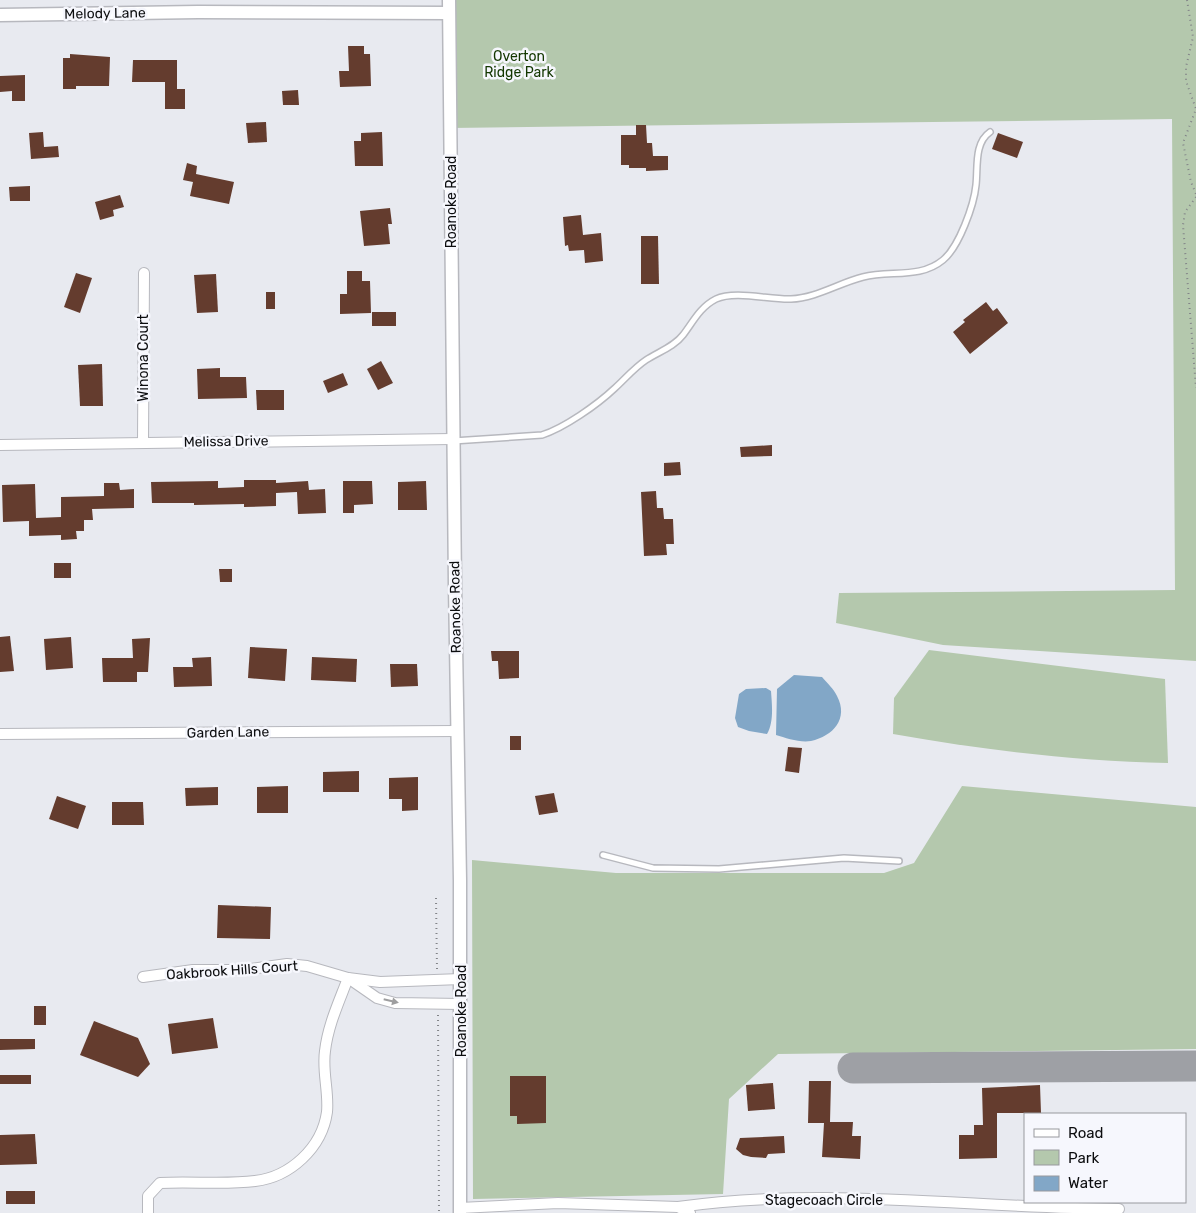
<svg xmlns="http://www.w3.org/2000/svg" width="1196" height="1213" font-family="Rubik,sans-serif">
<rect width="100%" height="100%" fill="#e8eaf0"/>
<g fill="#b4c8ad">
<path d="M449 0H1196V661L943 645 836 623 839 593 1175 590 1172 119 450 128Z"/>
<path d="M929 650 1165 679 1168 763C1075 761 984 750 893 734L894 698Z"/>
<path d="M962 786 1196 807V1049L778 1054 729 1099 723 1194 473 1199 472 860 616 873H884L914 863Z"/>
</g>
<g fill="#82a7c7">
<path d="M794 675 822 677C827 683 834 689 837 696 849 719 833 736 811 741 800 743 786 738 776 735L777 689Z"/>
<path d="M766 688 771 691C772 705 774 722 767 734L749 731 738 727 735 718 739 694 746 689Z"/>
</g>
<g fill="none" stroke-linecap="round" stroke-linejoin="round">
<path stroke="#9ea0a5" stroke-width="31" d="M853 1068 1196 1066"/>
</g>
<g fill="#643c2e">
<path d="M348 46H364V54H370L371 86 340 87 339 71H349Z"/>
<path d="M70 54 110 57 109 86H76V89H63V58H70Z"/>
<path d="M133 60H177V89H185V109H165V82H132Z"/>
<path d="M25 75V101H12V91L0 92V76Z"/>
<path d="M298 90 299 105H283L282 91Z"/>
<path d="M266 122 267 142 248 143 246 123Z"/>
<path d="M636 125H646L647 143H652L653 156H668V170L646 171V168H629V165H621V135H636Z"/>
<path d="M43 132 44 147 58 146 59 157 31 159 29 133Z"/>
<path d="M382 132 383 166H355L354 141H361V133Z"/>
<path d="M998 133 1023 142 1017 158 992 149Z"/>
<path d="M187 163 197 166 196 174 234 182 229 204 190 196 193 182 183 180Z"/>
<path d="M30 186V201H10L9 187Z"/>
<path d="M120 195 124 207 113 210 114 216 100 220 95 202Z"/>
<path d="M390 208 392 224H388L390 244 364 246 360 211Z"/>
<path d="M581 215 583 235 601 233 603 261 585 263 584 250 569 251 568 245 565 246 563 217Z"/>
<path d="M641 236H658L659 284H641Z"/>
<path d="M347 271H362V281H370L371 313 340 314V294H347Z"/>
<path d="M76 273 92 278 80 313 64 307Z"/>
<path d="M216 274 218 312 197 313 194 275Z"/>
<rect x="266" y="292" width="9" height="17"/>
<path d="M986 302 993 311 997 308 1008 323 970 354 953 332 965 322 963 320Z"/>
<rect x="372" y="312" width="24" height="14"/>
<path d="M381 361 393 383 378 390 367 369Z"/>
<path d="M102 364 103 406H80L78 365Z"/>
<path d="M220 368V377H246L247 398 198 399 197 369Z"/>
<path d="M343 373 348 385 328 393 323 381Z"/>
<path d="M256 390H284V410H257Z"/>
<path d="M772 445V456L741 457 740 447Z"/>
<path d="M680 462 681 475 664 476V463Z"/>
<path d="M244 480H276V483L308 481 309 490 325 489 326 513 298 514 297 492 276 493V506L244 507V504L194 505V503H152L151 482 218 481V488L244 487Z"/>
<path d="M343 481H372L373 504 354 505V513H343Z"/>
<path d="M426 481 427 510H398V482Z"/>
<path d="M104 483H119L120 490 134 489V508L92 509 93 520H84V531H76L77 539 61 540V535L29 536V521L3 522 2 485 35 484 36 518 61 517V497L104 496Z"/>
<path d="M656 491 657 508H663L664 519H673L674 544H666L667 555 644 556 641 492Z"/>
<rect x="54" y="563" width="17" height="15"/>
<path d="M219 569H232V582H220Z"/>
<path d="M10 636 14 671 0 672V637Z"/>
<path d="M71 637 73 668 46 670 44 639Z"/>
<path d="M150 638 148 672H137V682H103L102 658H133L132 639Z"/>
<path d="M250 647 287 649 285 681 248 678Z"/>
<path d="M491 651H519V678L499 679 498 661H492Z"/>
<path d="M211 657 212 686 174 687 173 667H193L192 658Z"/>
<path d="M312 657 357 659 356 682 311 680Z"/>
<path d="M390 664H417L418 686 391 687Z"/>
<rect x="510" y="736" width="11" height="14"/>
<path d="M788 747 802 748 799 773 785 771Z"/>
<path d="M359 771V792H323V772Z"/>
<path d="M418 777V810L402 811V799H389V778Z"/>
<path d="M288 786V813H257V787Z"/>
<path d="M218 787V805L186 806 185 788Z"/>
<path d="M554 793 558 812 539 815 535 796Z"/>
<path d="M57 796 86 806 78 829 49 819Z"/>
<path d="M112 802H143L144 825H112Z"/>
<path d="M218 905 271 907 270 939 217 938Z"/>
<rect x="34" y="1006" width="12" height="19"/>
<path d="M213 1018 218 1048 172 1054 168 1024Z"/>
<path d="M94 1021 138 1038 150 1064 138 1077 80 1055Z"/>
<path d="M0 1039H35V1049L0 1050Z"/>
<rect x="0" y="1075" width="31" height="9"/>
<path d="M510 1076H546V1123L517 1124V1116H510Z"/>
<path d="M809 1081H831L830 1122H853L852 1136H861L860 1159 822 1157 824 1123H808Z"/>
<path d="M773 1083 775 1109 748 1111 746 1085Z"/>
<path d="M1040 1085 1041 1113H997V1158L959 1159V1135H974V1125H983L982 1088Z"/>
<path d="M35 1134 37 1164 0 1165V1135Z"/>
<path d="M784 1136 785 1153 768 1154 766 1158 751 1157 743 1155 736 1149 740 1138Z"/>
<rect x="6" y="1191" width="29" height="13"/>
</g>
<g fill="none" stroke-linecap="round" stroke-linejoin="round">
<g stroke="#b7b8be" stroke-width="8">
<g id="service">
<path d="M453 441 542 435C564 428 597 405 615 388 625 379 634 368 646 360 658 352 674 347 683 335 693 322 700 307 716 299 735 290 770 300 791 299 816 298 839 283 863 277 891 270 920 279 943 260 959 247 974 205 976 185 978 167 974 143 990 132"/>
<path d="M603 855 653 868 719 869 844 858 899 861"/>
</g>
</g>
<g stroke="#b7b8be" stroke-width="12">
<g id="minor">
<path d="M143 442 144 273"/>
<path d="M0 445 453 439"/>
<path d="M0 734 457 731"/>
<path d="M143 977 193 970H243L287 964 307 966 348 978 380 982 461 979"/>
<path d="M351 980 377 998 395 1003 461 1004"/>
<path d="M678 1207C824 1186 972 1208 1119 1209"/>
<path d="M460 1208 558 1203 678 1207 690 1213"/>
<path d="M148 1213V1196L160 1183C191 1181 224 1185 255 1181 290 1177 322 1148 327 1112 329 1092 322 1071 325 1051 328 1025 339 1002 348 978"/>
</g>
</g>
<g stroke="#b7b8be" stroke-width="15">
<g id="tertiary">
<path d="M449 0 455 586 460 880V1213"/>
<path d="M0 15 198 12 449 13"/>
</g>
</g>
<g stroke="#828488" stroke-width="2" stroke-dasharray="1 4" stroke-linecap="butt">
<path d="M1187 0 1193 37 1186 67V81L1196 109 1183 143 1191 182 1196 194"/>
<path d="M1196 197 1185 212 1183 225 1196 388"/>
<path d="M436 898 437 969"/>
<path d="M438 1015 439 1213"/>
</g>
<use href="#service" stroke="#fff" stroke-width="5"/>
<use href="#minor" stroke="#fff" stroke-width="10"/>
<use href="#tertiary" stroke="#fff" stroke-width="12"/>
</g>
<defs><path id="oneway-solid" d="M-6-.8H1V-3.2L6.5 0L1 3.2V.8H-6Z" transform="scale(1.25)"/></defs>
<use fill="#9e9e9f" href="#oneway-solid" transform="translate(391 1001) rotate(13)"/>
<g text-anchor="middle" stroke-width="5" stroke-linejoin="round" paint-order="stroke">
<g font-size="14" fill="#0c0d0f" stroke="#f6f7fd">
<text transform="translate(105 13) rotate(-1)" y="5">Melody Lane</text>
<text transform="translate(451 202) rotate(-90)" y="5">Roanoke Road</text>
<text transform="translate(143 358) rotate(-90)" y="5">Winona Court</text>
<text transform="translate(226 441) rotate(-1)" y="5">Melissa Drive</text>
<text transform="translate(455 607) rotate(-91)" y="5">Roanoke Road</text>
<text transform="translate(228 732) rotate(-1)" y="5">Garden Lane</text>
<text transform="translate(232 970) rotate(-4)" y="5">Oakbrook Hills Court</text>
<text transform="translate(461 1011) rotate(-90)" y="5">Roanoke Road</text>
<text x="824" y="1205">Stagecoach Circle</text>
</g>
<g font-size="14" fill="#133700" stroke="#f6f7fd">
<text x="519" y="61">Overton<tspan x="519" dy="16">Ridge Park</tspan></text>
</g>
</g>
<rect x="1024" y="1113" width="162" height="90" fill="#f6f7fd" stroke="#98999e"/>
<rect x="1034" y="1129" width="25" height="8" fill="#ffffff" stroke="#98999e"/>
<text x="1068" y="1138" font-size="15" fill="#0c0d0f">Road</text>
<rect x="1034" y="1150" width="25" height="15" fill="#b4c8ad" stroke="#98999e"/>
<text x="1068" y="1163" font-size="15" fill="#0c0d0f">Park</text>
<rect x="1034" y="1176" width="25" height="15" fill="#82a7c7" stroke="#98999e"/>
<text x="1068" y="1188" font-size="15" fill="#0c0d0f">Water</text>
</svg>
